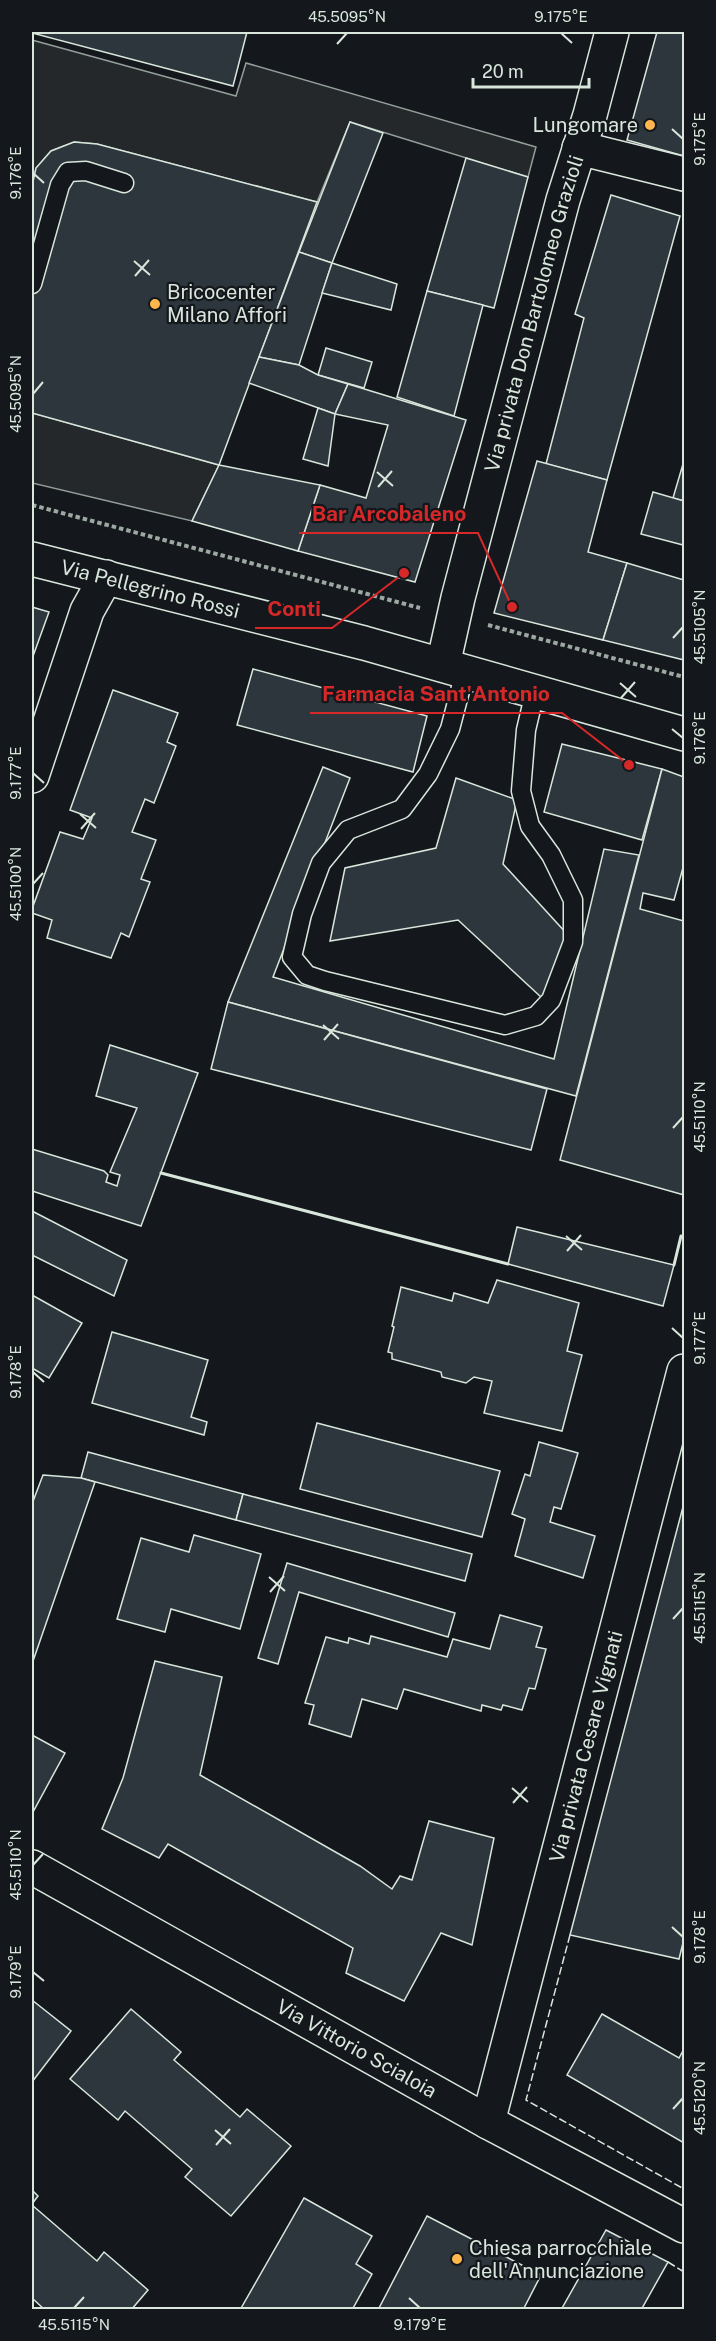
<svg xmlns="http://www.w3.org/2000/svg" width="716" height="2341" font-family="'Public Sans',sans-serif">
<rect width="100%" height="100%" fill="#14181c"/>
<g fill="#24282b" stroke="#939e99" stroke-width="1.5">
<path d="M32 40 236 96 246 63 536 147 528 177 350 122 317 202 97 144 74 142 51 151 36 168 32 186Z"/>
<path d="M32 413 219 465 192 521 32 483Z"/>
</g>
<g fill="#2c363c" stroke="#d8e6dc" stroke-width="1.5">
<path d="M32 32H247L233 86 32 33Z"/>
<path d="M657 32H684V156L627 140Z"/>
<path d="M350 122 383 133 332 263 299 252Z"/>
<path d="M74 142 97 144 317 202 219 465 32 413V186L36 168 51 151Z"/>
<path d="M466 158 528 177 494 308 427 291Z"/>
<path d="M611 195 680 216 607 480 546 464 584 318 575 314Z"/>
<path d="M299 252 332 263 299 365 259 357Z"/>
<path d="M332 263 397 284 391 310 322 293Z"/>
<path d="M427 291 483 305 454 416 397 397Z"/>
<path d="M326 348 372 362 364 388 318 375Z"/>
<path d="M259 357 299 365 318 375 348 384 335 414 249 383Z"/>
<path d="M348 384 466 420 415 582 298 551 320 485 366 498 388 425 335 414Z"/>
<path d="M318 408 335 414 328 466 303 459Z"/>
<path d="M537 461 607 480 588 552 627 563 603 640 494 613Z"/>
<path d="M683 464H684V501L673 498Z"/>
<path d="M219 465 320 485 298 551 192 521Z"/>
<path d="M653 492 684 501 683 545 641 534Z"/>
<path d="M627 563 684 580V660L603 640Z"/>
<path d="M32 607 49 612 32 659Z"/>
<path d="M253 669 427 716 413 772 237 725Z"/>
<path d="M113 690 178 713 167 742 176 746 154 803 145 799 132 832 156 840 141 879 150 882 129 937 121 933 111 958 47 938 52 920 32 913V909L60 832 83 839 92 818 70 810Z"/>
<path d="M562 744 662 769 642 840 544 812Z"/>
<path d="M323 767 350 778 273 977 554 1059 604 849 639 855 576 1096 228 1002Z"/>
<path d="M662 769 684 777V864L674 900 643 893 640 909 684 921V1195L560 1160Z"/>
<path d="M456 778 517 800 503 864 567 934 542 998 458 920 330 941 345 868 436 848Z"/>
<path d="M228 1002 547 1089 531 1150 211 1069Z"/>
<path d="M110 1045 198 1073 141 1226 32 1191V1149L104 1171 108 1175 106 1182 117 1186 120 1175 110 1172 137 1108 96 1096Z"/>
<path d="M32 1211 127 1260 114 1296 32 1255Z"/>
<path d="M517 1227 674 1265 663 1306 508 1264Z"/>
<path d="M497 1280 579 1303 567 1351 582 1355 562 1431 484 1413 492 1381 474 1377 466 1383 442 1377 441 1372 392 1359V1353L388 1352 394 1327 392 1326 401 1287 452 1301 454 1293 488 1303Z"/>
<path d="M32 1295 82 1323 49 1378 32 1368Z"/>
<path d="M112 1332 208 1360 191 1417 207 1422 204 1435 92 1403Z"/>
<path d="M317 1423 500 1471 482 1537 300 1489Z"/>
<path d="M539 1442 578 1453 561 1509 554 1507 550 1522 595 1536 583 1578 515 1556 525 1519 512 1514 525 1474 530 1476Z"/>
<path d="M88 1452 243 1494 236 1520 81 1478Z"/>
<path d="M43 1475 81 1478 95 1482 32 1664V1504Z"/>
<path d="M243 1494 472 1554 465 1581 236 1520Z"/>
<path d="M684 1503V1939L679 1959 570 1935Z"/>
<path d="M194 1535 261 1554 240 1629 171 1609 165 1632 117 1619 141 1538 189 1552Z"/>
<path d="M287 1563 455 1613 448 1637 299 1592 278 1664 258 1658Z"/>
<path d="M500 1615 542 1627 536 1647 546 1649 535 1689 529 1688 522 1710 503 1705 501 1710 482 1705 481 1711 404 1689 397 1709 362 1699 351 1737 309 1724 314 1705 305 1703 326 1637 348 1643 349 1638 369 1644 371 1636 447 1657 453 1639 490 1649Z"/>
<path d="M155 1661 222 1677 200 1775 360 1866 392 1889 400 1876 412 1880 429 1821 494 1838 472 1945 441 1933 404 2001 346 1973 353 1948 168 1844 159 1858 102 1829 123 1778Z"/>
<path d="M32 1735 65 1753 33 1812 32 1811Z"/>
<path d="M32 2000 71 2031 32 2082Z"/>
<path d="M131 2009 181 2052 174 2060 240 2117 247 2109 291 2146 231 2216 185 2177 192 2169 125 2111 118 2120 70 2079Z"/>
<path d="M602 2014 679 2058 684 2049V2143L567 2075Z"/>
<path d="M32 2190 38 2196 32 2204Z"/>
<path d="M304 2198 372 2236 356 2264 372 2274 352 2310H240Z"/>
<path d="M32 2205 97 2261 104 2252 148 2290 131 2310H45L32 2298Z"/>
<path d="M427 2216 541 2275 523 2310H378Z"/>
<path d="M606 2230 668 2262 641 2310H561Z"/>
</g>
<g fill="none" stroke-linecap="round" stroke-linejoin="round">
<g stroke="#d8e6dc" stroke-width="21">
<g id="lane">
<path d="M32 284 60 185 68 172 86 171 124 183"/>
<path d="M465 672 450 729 428 774 402 809 348 830 321 863 302 914 292 957 307 975 325 981 505 1025 536 1016 551 1000 573 942V900L551 855 530 826 521 791 526 730 535 692"/>
</g>
</g>
<g stroke="#d8e6dc" stroke-width="36">
<g id="street">
<path d="M579 148 684 174"/>
<path id="s1" d="M443 665 458 598 563 200 590 115 612 32"/>
<path d="M32 776 87 611 106 577"/>
<path id="s2" d="M32 1867 488 2122 684 2226"/>
<path id="s3" d="M488 2122 684 1371"/>
</g>
</g>
<g stroke="#d8e6dc" stroke-width="36">
<g id="secondary">
<path id="s4" d="M32 559 364 643 684 734"/>
</g>
</g>
<g stroke="#9da8a2" stroke-width="4" stroke-dasharray="4.5 3" stroke-linecap="butt">
<path d="M32 505 420 608"/>
<path d="M488 625 684 677"/>
</g>
<use href="#lane" stroke="#14181c" stroke-width="18"/>
<use href="#street" stroke="#14181c" stroke-width="33"/>
<use href="#secondary" stroke="#14181c" stroke-width="33"/>
<g stroke="#d8e6dc" stroke-width="1.5" stroke-dasharray="8 3" stroke-linecap="butt">
<path d="M570 1935 526 2100 684 2189"/>
<path d="M668 2262 684 2272"/>
</g>
<g stroke="#d8e6dc" stroke-width="3">
<path d="M161 1173 508 1264"/>
<path d="M674 1265 681 1236"/>
</g>
</g>
<path fill="none" stroke="#d8e6dc" stroke-width="2" d="M561 33 572 43M337 44 347 33M672 129 683 139M33 173 44 183M134 261 150 275M135 276 149 260M33 394 43 382M377 472 393 486M378 487 392 471M673 638 683 627M620 683 636 697M621 698 635 682M672 729 683 738M33 773 44 783M80 814 96 828M81 829 95 813M33 884 43 873M323 1025 339 1039M324 1040 338 1024M673 1128 683 1117M566 1236 582 1250M567 1251 581 1235M672 1328 683 1338M33 1372 44 1382M269 1577 285 1591M270 1592 284 1576M673 1619 683 1608M512 1788 528 1802M513 1803 527 1787M33 1865 43 1854M672 1927 683 1937M33 1972 44 1981M673 2109 683 2098M215 2130 231 2144M216 2145 230 2129M409 2298 420 2308M74 2308 84 2297"/>
<g fill="#ffb74d" stroke="#14181c" stroke-width="2">
<circle cx="650" cy="125" r="6"/>
<circle cx="155" cy="304" r="6"/>
<circle cx="457" cy="2259" r="6"/>
</g>
<g text-anchor="middle" stroke-width="4.5" stroke-linejoin="round" paint-order="stroke">
<g font-size="20" fill="#d8e6dc" stroke="#14181c" text-anchor="start">
<text x="638" y="132" text-anchor="end">Lungomare</text>
<text x="167" y="299">Bricocenter<tspan x="167" dy="23">Milano Affori</tspan></text>
<text x="469" y="2255">Chiesa parrocchiale<tspan x="469" dy="23">dell'Annunciazione</tspan></text>
</g>
<g font-size="20" fill="#d8e6dc" stroke="#14181c">
<text dy="7" stroke="none"><textPath href="#s1" startOffset="363">Via privata Don Bartolomeo Grazioli</textPath></text>
<text dy="7" stroke="none"><textPath href="#s4" startOffset="122">Via Pellegrino Rossi</textPath></text>
<text dy="7" stroke="none"><textPath href="#s3" startOffset="388">Via privata Cesare Vignati</textPath></text>
<text dy="7" stroke="none"><textPath href="#s2" startOffset="372">Via Vittorio Scialoia</textPath></text>
</g>
</g>
<path fill="none" stroke="#d62828" stroke-width="2" d="M512 607L478 533H299M404 573L332 628H255M629 765L562 713H310"/>
<g fill="#d62828" stroke="#14181c" stroke-width="2">
<circle cx="512" cy="607" r="6"/>
<circle cx="404" cy="573" r="6"/>
<circle cx="629" cy="765" r="6"/>
</g>
<g font-size="21" text-anchor="middle" font-weight="bold" fill="#d62828" stroke="#14181c" stroke-width="4.5" stroke-linejoin="round" paint-order="stroke">
<text x="389" y="521">Bar Arcobaleno</text>
<text x="294" y="616">Conti</text>
<text x="436" y="701">Farmacia Sant'Antonio</text>
</g>
<rect width="716" height="2341" fill="none" stroke="#14181c" stroke-width="66"/>
<path d="M473 78v9h116v-9" fill="none" stroke="#d8e6dc" stroke-width="3"/>
<text x="482" y="78" font-size="18" fill="#d8e6dc" stroke="#14181c" stroke-width="4.5" paint-order="stroke">20 m</text>
<rect x="33" y="33" width="650" height="2275" fill="none" stroke="#d8e6dc" stroke-width="2"/>
<g font-size="15" text-anchor="middle" fill="#d8e6dc">
<text x="347" y="22">45.5095°N</text>
<text x="561" y="22">9.175°E</text>
<text transform="translate(700 139) rotate(-90)" y="5">9.175°E</text>
<text transform="translate(16 173) rotate(-90)" y="5">9.176°E</text>
<text transform="translate(16 394) rotate(-90)" y="5">45.5095°N</text>
<text transform="translate(700 627) rotate(-90)" y="5">45.5105°N</text>
<text transform="translate(700 738) rotate(-90)" y="5">9.176°E</text>
<text transform="translate(16 773) rotate(-90)" y="5">9.177°E</text>
<text transform="translate(16 884) rotate(-90)" y="5">45.5100°N</text>
<text transform="translate(700 1117) rotate(-90)" y="5">45.5110°N</text>
<text transform="translate(700 1338) rotate(-90)" y="5">9.177°E</text>
<text transform="translate(16 1372) rotate(-90)" y="5">9.178°E</text>
<text transform="translate(700 1608) rotate(-90)" y="5">45.5115°N</text>
<text transform="translate(16 1865) rotate(-90)" y="5">45.5110°N</text>
<text transform="translate(700 1937) rotate(-90)" y="5">9.178°E</text>
<text transform="translate(16 1972) rotate(-90)" y="5">9.179°E</text>
<text transform="translate(700 2098) rotate(-90)" y="5">45.5120°N</text>
<text x="74" y="2330">45.5115°N</text>
<text x="420" y="2330">9.179°E</text>
</g>
</svg>
